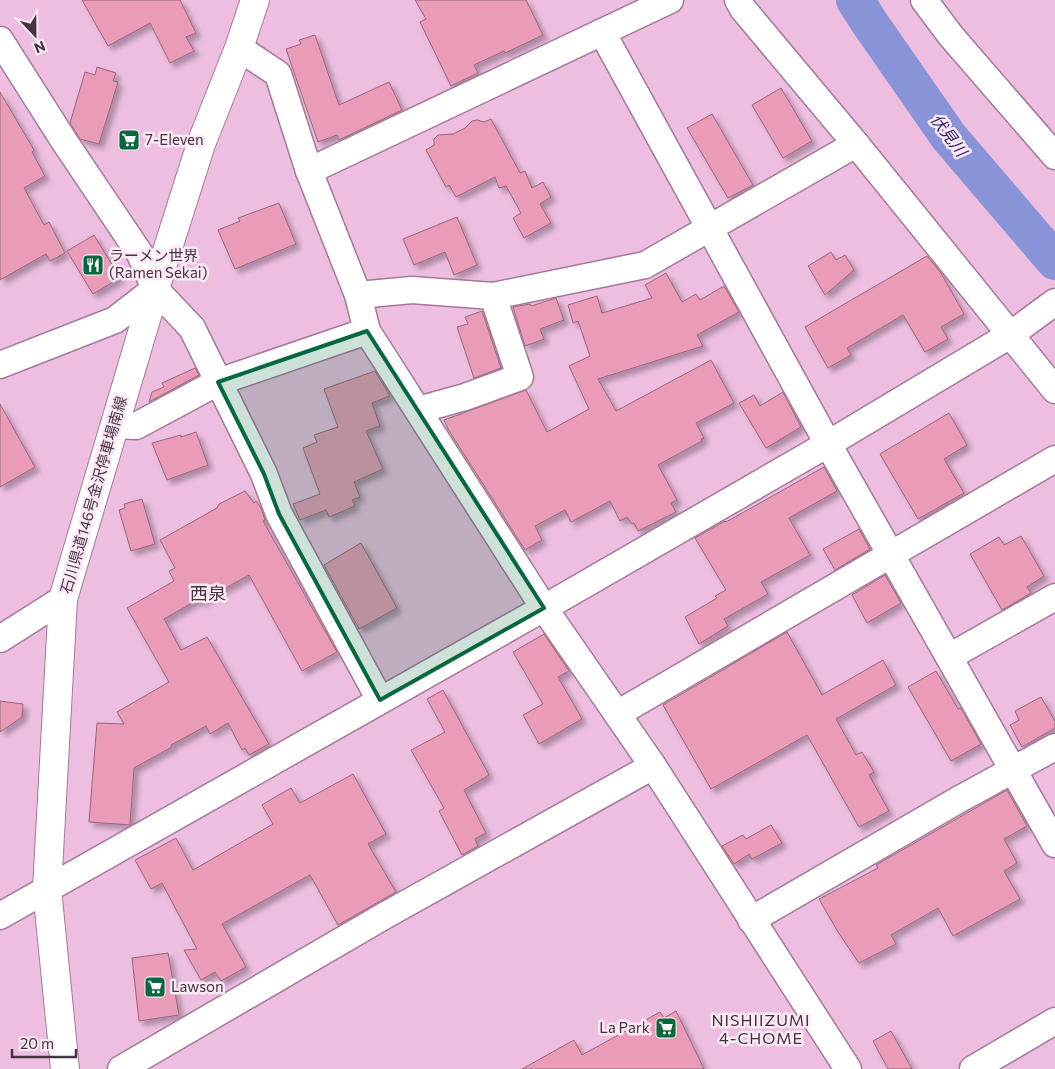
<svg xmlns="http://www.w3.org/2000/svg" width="1055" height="1069" font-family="Commissioner,'Noto Sans JP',sans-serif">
<defs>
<filter id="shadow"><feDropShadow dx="4.5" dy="4.5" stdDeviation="2.5" flood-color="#0004"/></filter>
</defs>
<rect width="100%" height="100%" fill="#edbee0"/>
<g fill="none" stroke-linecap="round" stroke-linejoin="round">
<path stroke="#8993d7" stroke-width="38" d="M855 0 869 22 949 137 1055 261"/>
</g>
<g fill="#e99bb7" stroke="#996679" filter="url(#shadow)">
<path d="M82 0H180L196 33 186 37 194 51 170 63 150 23 108 46Z"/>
<path d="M415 0H526L543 35 505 53 504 51 474 65 478 73 451 86 420 22 426 19Z"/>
<path d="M315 35 339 105 389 82 402 110 339 140 337 135 318 142 286 49 301 44 299 40Z"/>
<path d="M97 67 116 73 113 81 118 82 99 144 80 139 70 123 85 72 95 75Z"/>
<path d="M781 88 812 141 783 158 752 105Z"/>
<path d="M0 92 34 150 32 152 45 176 24 188 44 225 49 222 65 253 50 261 46 254 0 280Z"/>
<path d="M712 114 753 185 728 198 687 128Z"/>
<path d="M491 119 520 173 525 171 532 188 543 182 551 197 540 204 551 223 524 238 513 218 521 213 506 186 499 188 495 177 456 197 449 185 446 187 426 150 434 145V139L438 135 453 134 465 128 472 121 477 120 484 122Z"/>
<path d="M279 203 296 244 235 269 218 230 240 221 238 218Z"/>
<path d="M457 217 477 265 454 275 445 252 414 265 403 239Z"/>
<path d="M94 235 120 278 93 294 67 251Z"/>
<path d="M831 252 836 260 845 255 854 270 825 295 808 266Z"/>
<path d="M927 256 941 273 964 314 941 327 948 339 925 352 903 315 847 348 851 355 828 368 805 327Z"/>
<path d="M666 273 682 302 696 294 700 300 724 286 739 312 697 335 703 346 598 379 616 411 711 360 734 403 696 423 704 438 701 439 702 441 658 465 677 500 671 503 676 512 638 531 634 523 632 524 627 517 620 521 610 501 571 522 565 510 535 526 542 540 525 550 448 429 444 420 526 390 547 432 589 409 569 366 590 356 578 321 573 323 568 305 597 296 602 313 652 298 645 285Z"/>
<path d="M556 298 564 320 540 329 544 339 525 346 513 307 530 304 531 306Z"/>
<path d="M482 311 501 368 474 378 457 327 468 324 465 317Z"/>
<path d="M195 368 199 375 149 402 152 392 164 387 162 383Z"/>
<path d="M375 371 390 396 372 403 380 426 366 431 383 469 354 482 360 497 352 500 355 506 329 517 326 510 300 520 293 504 320 494 303 448 317 442 314 435 338 427 324 389Z"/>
<path d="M783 392 801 427 766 448 739 403 754 395 760 406Z"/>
<path d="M0 404 35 467 0 487Z"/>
<path d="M949 413 967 445 944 459 964 493 918 519 880 454Z"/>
<path d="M196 432 208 465 167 480 152 443 181 435V437Z"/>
<path d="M824 467 837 491 789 518 810 555 761 582 768 594 724 619 728 626 699 644 685 617 717 598 715 596 726 590 695 538 725 521 726 522Z"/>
<path d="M245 491 254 503 256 501 261 508 265 520 263 521 337 652 302 671 249 575 201 602 199 599 164 619 181 650 207 637 269 744 249 755 245 748 242 750 228 723 210 734 206 726 171 745 172 747 134 768 130 825 89 822 97 723 124 724 117 712 169 682 127 608 174 581 169 571 175 568 160 540 217 508 219 504Z"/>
<path d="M142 499 155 544 131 551 119 510 125 508 124 504Z"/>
<path d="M859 529 870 549 835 570 823 549Z"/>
<path d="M1021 536 1044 576 1027 587 1031 593 1002 610 970 554 999 537 1004 545Z"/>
<path d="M361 543 397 608 359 629 324 565Z"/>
<path d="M885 575 901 603 867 623 852 595Z"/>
<path d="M787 632 822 695 883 660 896 685 836 719 856 755 862 752 874 772 869 775 889 811 859 827 807 735 711 789 663 705Z"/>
<path d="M544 634 569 671 558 677 582 719 539 744 523 715 543 704 513 652Z"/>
<path d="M936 671 958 709 961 708 981 744 951 761 908 687Z"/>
<path d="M443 690 489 775 464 790 486 833 475 839 478 846 462 855 439 811 444 808 411 750 445 732 427 699Z"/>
<path d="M1041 697 1055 721V728L1022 747 1010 725 1019 720 1015 711Z"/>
<path d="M0 701 23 704 22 717 0 732Z"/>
<path d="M353 774 386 834 368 844 396 892 338 925 310 875 222 924 246 967 221 981 215 972 201 980 184 950 197 949 162 883 151 889 135 860 176 838 193 870 273 824 262 805 270 800 291 788 300 803Z"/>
<path d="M1007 790 1027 826 1004 839 1017 863 1004 871 1020 899 953 936 938 908 891 935 896 944 859 963 838 932 819 899 878 868 876 865Z"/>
<path d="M771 825 782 843 752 859 749 854 734 864 722 846 743 835 746 839Z"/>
<path d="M168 953 179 1015 139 1021 132 958Z"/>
<path d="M676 1011 704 1069H522L574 1040 582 1055 660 1012 664 1018Z"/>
<path d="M891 1031 912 1069H888L873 1041Z"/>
</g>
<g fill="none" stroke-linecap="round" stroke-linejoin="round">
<g stroke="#a57999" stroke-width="29">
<g id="minor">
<path d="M738 0 743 9 856 144 1055 390"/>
<path d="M924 0 951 36 1055 156"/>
<path d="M602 32 828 444 1055 844"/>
<path d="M0 40 64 141 140 254 155 289 192 328 264 474 279 514 380 700"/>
<path d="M239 48 278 74 309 171 358 295 367 331 544 608 653 766"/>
<path d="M309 171 670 0"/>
<path d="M358 295 412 290 493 296 645 265 856 144"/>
<path d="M0 365 115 320 155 289"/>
<path d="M418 410 465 397 520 377 493 296"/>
<path d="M114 425 136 426 218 382 367 331"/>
<path d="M0 639 63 599"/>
<path d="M949 657 1055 597"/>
<path d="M617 714 1055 459"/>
<path d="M0 916 544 608 828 444 1010 335 1055 302"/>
<path d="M751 920 958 800 1055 747"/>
<path d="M121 1069 384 916 653 766 848 1069"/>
<path d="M973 1069 1055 1021"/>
</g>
</g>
<g stroke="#a57999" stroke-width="30">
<path id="major" d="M65 1069 47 889 63 599 155 289 201 144 239 48 255 0"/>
</g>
<use href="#minor" stroke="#fff" stroke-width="26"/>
<use href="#major" stroke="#fff" stroke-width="28"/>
</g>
<path fill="#06693e" fill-opacity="0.2" stroke="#06693e" stroke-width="4" stroke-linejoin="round" d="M367 331 544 608 380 700 279 514 264 474 218 382Z"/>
<defs>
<g id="supermarket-square" transform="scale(1.125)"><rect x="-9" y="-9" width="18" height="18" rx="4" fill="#06693e" stroke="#fce9f6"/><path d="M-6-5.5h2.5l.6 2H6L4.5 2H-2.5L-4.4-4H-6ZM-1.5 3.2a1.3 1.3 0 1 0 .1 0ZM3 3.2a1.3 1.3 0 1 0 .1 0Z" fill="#fff"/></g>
<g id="restaurant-square" transform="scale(1.125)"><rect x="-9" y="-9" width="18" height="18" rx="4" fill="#06693e" stroke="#fce9f6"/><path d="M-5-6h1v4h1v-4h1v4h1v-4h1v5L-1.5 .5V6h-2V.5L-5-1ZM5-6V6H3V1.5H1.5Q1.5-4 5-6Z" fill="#fff"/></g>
</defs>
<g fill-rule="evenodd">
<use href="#supermarket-square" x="129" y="140"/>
<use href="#restaurant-square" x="93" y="265"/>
<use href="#supermarket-square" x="155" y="987"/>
<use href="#supermarket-square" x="666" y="1028"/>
</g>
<g text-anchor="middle" stroke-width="5" stroke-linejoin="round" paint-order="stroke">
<g font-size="15" fill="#463341" stroke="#fce9f6" text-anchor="start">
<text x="145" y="145">7-Eleven</text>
<text x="109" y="261">ラーメン世界<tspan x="109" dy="17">(Ramen Sekai)</tspan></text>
<text x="171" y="992">Lawson</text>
<text x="650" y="1033" text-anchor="end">La Park</text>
</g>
<g font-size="15" fill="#463341" stroke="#fce9f6">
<text transform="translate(94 495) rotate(-74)" y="5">石川県道146号金沢停車場南線</text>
</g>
<g font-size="16" font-style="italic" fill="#201d6a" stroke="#fce9f6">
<text transform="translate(949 135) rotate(53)" y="6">伏見川</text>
</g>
<g font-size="16" letter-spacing="1" fill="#463341" stroke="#fce9f6">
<text x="761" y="1026">NISHIIZUMI<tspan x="761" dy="18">4-CHOME</tspan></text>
</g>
<g font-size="18" fill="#463341" stroke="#fce9f6">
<text x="208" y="600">西泉</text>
</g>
</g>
<g transform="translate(35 35) rotate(158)" stroke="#fce9f6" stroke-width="4" paint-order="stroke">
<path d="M0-4L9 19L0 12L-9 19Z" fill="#463341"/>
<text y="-8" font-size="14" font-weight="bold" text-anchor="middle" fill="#463341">N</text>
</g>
<path d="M12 1049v8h64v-8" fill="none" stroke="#463341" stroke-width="2.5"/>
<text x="20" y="1049" font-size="15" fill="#463341" stroke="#fce9f6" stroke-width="4" paint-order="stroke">20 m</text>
</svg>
